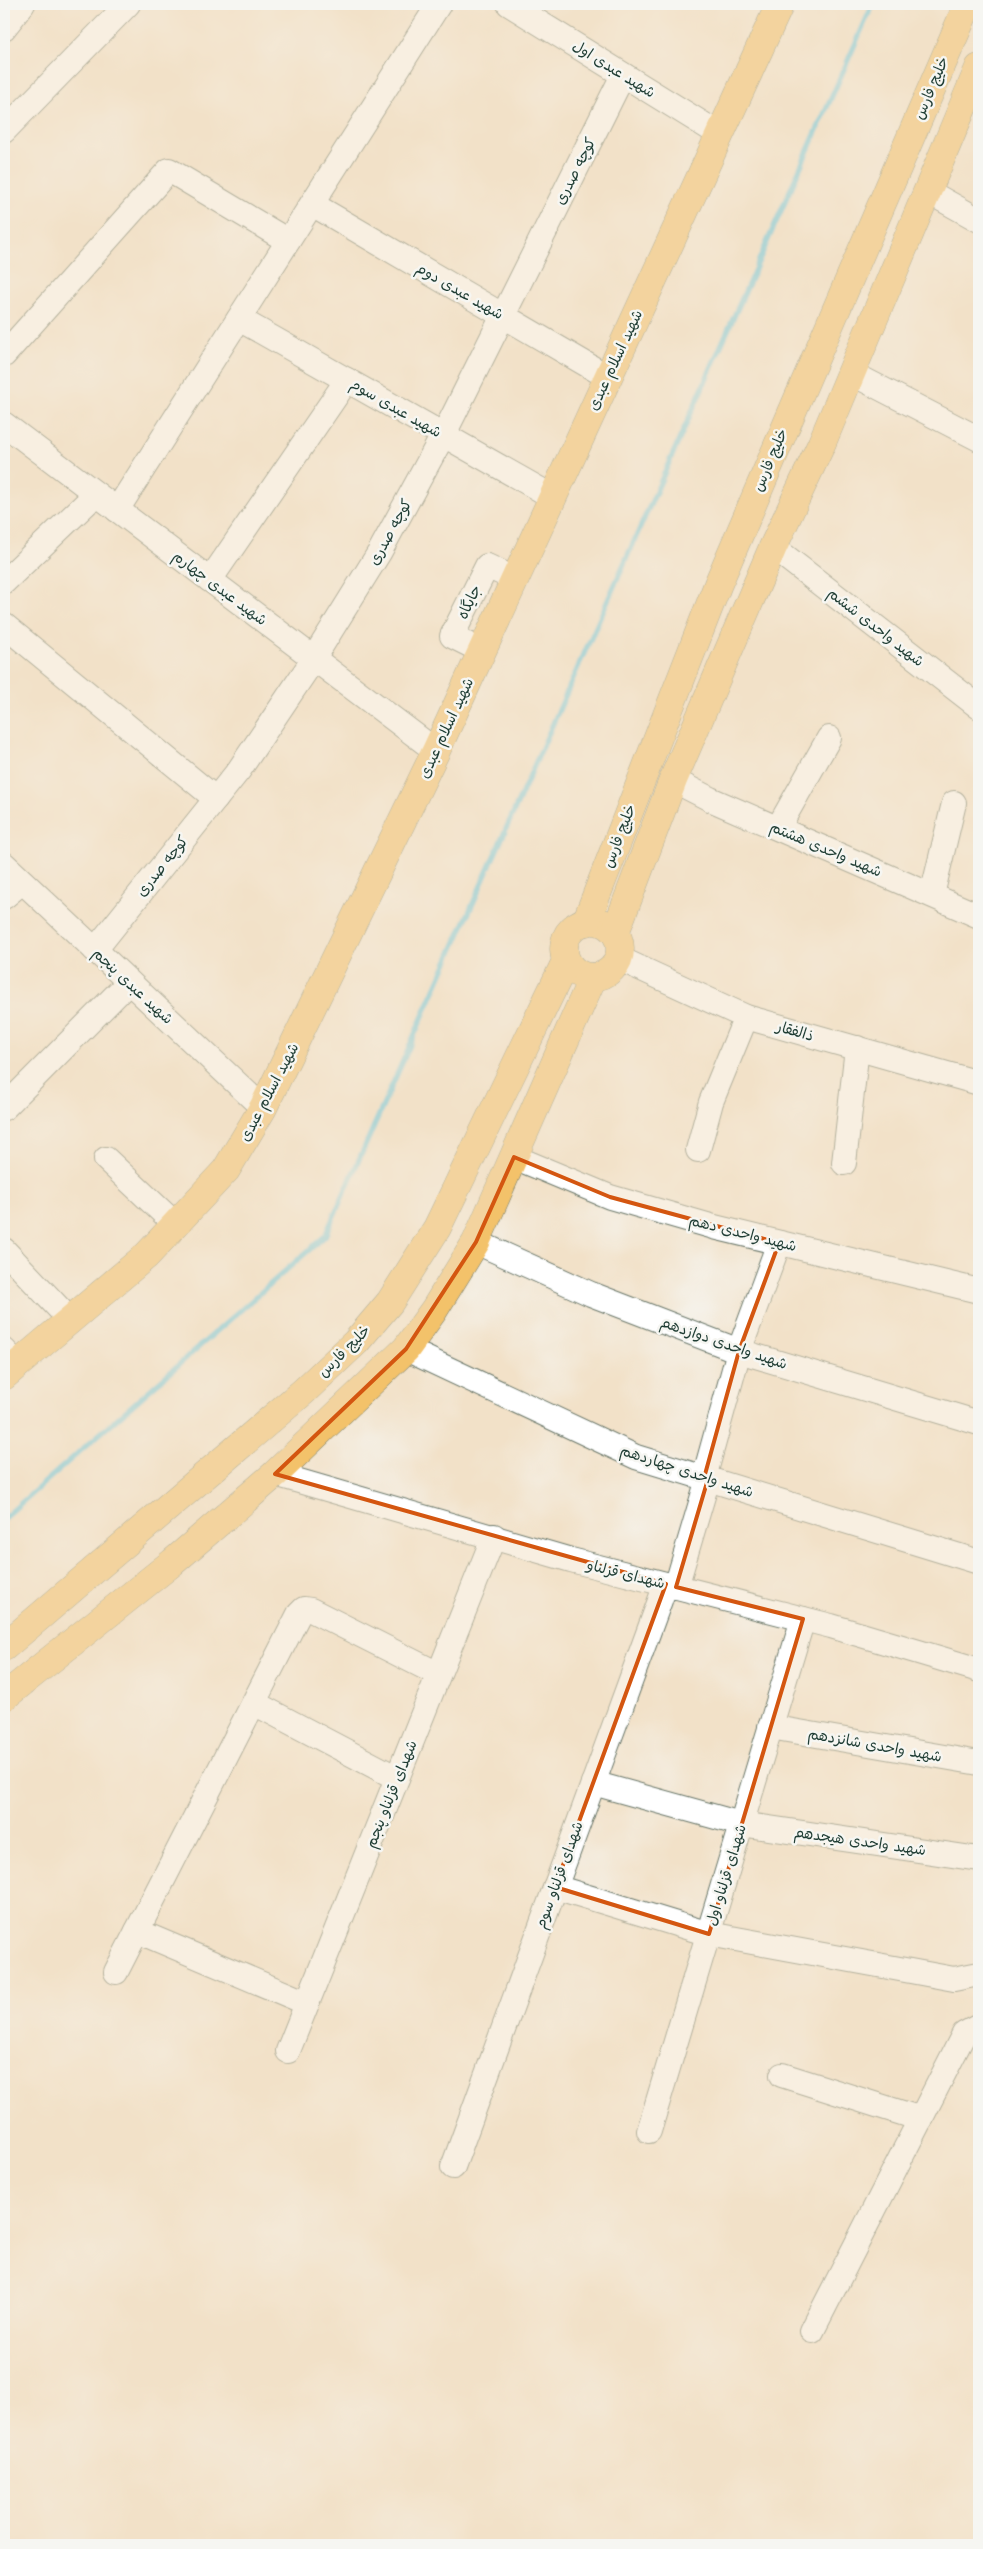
<svg xmlns="http://www.w3.org/2000/svg" width="983" height="2549" font-family="Mali,'Playpen Sans Arabic',sans-serif">
<rect width="100%" height="100%" fill="#f6f6f2"/>
<filter id="ink" filterUnits="userSpaceOnUse"><feTurbulence type="fractalNoise" baseFrequency=".02" numOctaves="2"/><feDisplacementMap in="SourceGraphic" scale="10" xChannelSelector="R" yChannelSelector="G"/><feConvolveMatrix kernelMatrix="1 2 1 2 8 2 1 2 1" color-interpolation-filters="sRGB"/></filter>
<filter id="wash" filterUnits="userSpaceOnUse"><feTurbulence type="fractalNoise" baseFrequency=".0096" numOctaves="4" result="noise"/><feDisplacementMap in="SourceGraphic" scale="20" xChannelSelector="R" yChannelSelector="G"/><feGaussianBlur stdDeviation="1.12" result="paint"/><feColorMatrix in="noise" values="0 0 0 0 0 0 0 0 0 0 0 0 0 0 0 0 0 1.4 0 .05"/><feComposite in="paint" operator="in"/></filter>
<g filter="url(#wash)">
<rect width="100%" height="100%" fill="#f2e1c8"/>
<g fill="none" stroke-linecap="round" stroke-linejoin="round">
<path stroke="#64c6e2" stroke-width="5.5" d="M4 1518 325 1236 873 4"/>
</g>
</g>
<g filter="url(#ink)">
<g fill="none" stroke-linecap="round" stroke-linejoin="round">
<g stroke="#697668" stroke-width="26">
<g id="minor">
<path d="M509 4 719 134"/>
<path d="M4 28 23 4"/>
<path d="M4 131 128 4"/>
<path d="M927 191 979 220"/>
<path d="M312 204 608 377"/>
<path d="M239 319 553 497"/>
<path d="M4 355 169 170 288 241"/>
<path d="M851 373 979 439"/>
<path d="M4 424 436 751"/>
<path d="M117 510 439 4"/>
<path d="M773 547 979 707"/>
<path d="M210 580 347 380"/>
<path d="M4 582 96 494"/>
<path d="M4 625 216 799"/>
<path d="M482 651 452 636 487 566 515 579"/>
<path d="M673 780 710 799 979 916"/>
<path d="M778 828 829 738"/>
<path d="M4 864 263 1108"/>
<path d="M932 895 954 803"/>
<path d="M4 897 22 882"/>
<path d="M95 950 239 770 307 669 379 553 447 428 623 75"/>
<path d="M618 958 746 1017 979 1083"/>
<path d="M4 1108 129 982"/>
<path d="M698 1150 711 1102 746 1017"/>
<path d="M514 1157 610 1197 714 1227 979 1291"/>
<path d="M106 1159 175 1224"/>
<path d="M844 1163 857 1048"/>
<path d="M476 1242 591 1294 739 1351 979 1423"/>
<path d="M4 1250 70 1320"/>
<path d="M406 1349 636 1457 979 1562"/>
<path d="M4 1350 18 1365"/>
<path d="M275 1474 571 1560 831 1626 979 1670"/>
<path d="M704 1478 739 1351 779 1243"/>
<path d="M676 1587 708 1479"/>
<path d="M254 1703 397 1778"/>
<path d="M770 1727 979 1763"/>
<path d="M593 1783 741 1824 979 1859"/>
<path d="M555 1887 709 1934 954 1979 979 1974"/>
<path d="M137 1931 307 2003"/>
<path d="M116 1972 299 1614 304 1609 311 1610 438 1674"/>
<path d="M288 2051 494 1536"/>
<path d="M782 2075 921 2119"/>
<path d="M649 2131 803 1619"/>
<path d="M453 2167 666 1584"/>
<path d="M812 2331 964 2034 979 2026"/>
</g>
</g>
<g stroke="#697668" stroke-width="29">
<g id="major">
<circle cx="592" cy="949" r="28"/>
<path d="M586 922 718 584 968 4"/>
<path d="M615 933 673 780 773 547 821 445 979 68"/>
<path d="M4 1376 147 1255 226 1170 263 1108 436 751 780 4"/>
<path d="M4 1647 304 1391 356 1342 390 1302 437 1228 566 961"/>
<path d="M4 1697 173 1562 275 1474 406 1349 434 1310 476 1242 593 977"/>
</g>
</g>
<use href="#minor" stroke="#fff" stroke-width="24"/>
<use href="#major" stroke="#f3c26a" stroke-width="28"/>
</g>
</g>
<path d="M0 0H983V2549H0ZM514 1157 610 1197 779 1243 739 1351 704 1478 708 1479 676 1587 803 1619 709 1934 555 1887 666 1584 275 1474 406 1349 476 1242Z" fill="#f2e1c8" fill-opacity=".55" fill-rule="evenodd"/>
<path fill="none" stroke="#d45610" stroke-width="4" stroke-linejoin="round" d="M514 1157 610 1197 779 1243 739 1351 704 1478 708 1479 676 1587 803 1619 709 1934 555 1887 666 1584 275 1474 406 1349 476 1242Z"/>
<g text-anchor="middle" stroke-width="5" stroke-linejoin="round" paint-order="stroke">
<g font-size="15" fill="#1f3d34" stroke="#f6f6f2">
<text transform="translate(614 69) rotate(32)" y="5">شهید عبدی اول</text>
<text transform="translate(931 88) rotate(-67)" y="5">خلیج فارس</text>
<text transform="translate(575 171) rotate(-63)" y="5">کوچه صدری</text>
<text transform="translate(460 291) rotate(30)" y="5">شهید عبدی دوم</text>
<text transform="translate(615 360) rotate(-65)" y="5">شهید اسلام عبدی</text>
<text transform="translate(396 408) rotate(30)" y="5">شهید عبدی سوم</text>
<text transform="translate(770 460) rotate(-67)" y="5">خلیج فارس</text>
<text transform="translate(390 532) rotate(-61)" y="5">کوچه صدری</text>
<text transform="translate(220 588) rotate(37)" y="5">شهید عبدی چهارم</text>
<text transform="translate(469 602) rotate(-64)" y="5">جایگاه</text>
<text transform="translate(876 627) rotate(38)" y="5">شهید واحدی ششم</text>
<text transform="translate(446 728) rotate(-65)" y="5">شهید اسلام عبدی</text>
<text transform="translate(619 836) rotate(-69)" y="5">خلیج فارس</text>
<text transform="translate(826 849) rotate(23)" y="5">شهید واحدی هشتم</text>
<text transform="translate(162 866) rotate(-51)" y="5">کوچه صدری</text>
<text transform="translate(133 986) rotate(43)" y="5">شهید عبدی پنجم</text>
<text transform="translate(795 1031) rotate(16)" y="5">ذالفقار</text>
<text transform="translate(269 1092) rotate(-62)" y="5">شهید اسلام عبدی</text>
<text transform="translate(743 1233) rotate(14)" y="5">شهید واحدی دهم</text>
<text transform="translate(724 1343) rotate(19)" y="5">شهید واحدی دوازدهم</text>
<text transform="translate(344 1351) rotate(-45)" y="5">خلیج فارس</text>
<text transform="translate(687 1471) rotate(18)" y="5">شهید واحدی چهاردهم</text>
<text transform="translate(626 1574) rotate(14)" y="5">شهدای قزلناو</text>
<text transform="translate(875 1745) rotate(10)" y="5">شهید واحدی شانزدهم</text>
<text transform="translate(391 1794) rotate(-68)" y="5">شهدای قزلناو پنجم</text>
<text transform="translate(860 1841) rotate(8)" y="5">شهید واحدی هیجدهم</text>
<text transform="translate(559 1875) rotate(-70)" y="5">شهدای قزلناو سوم</text>
<text transform="translate(726 1875) rotate(-73)" y="5">شهدای قزلناو اول</text>
</g>
</g>
<rect width="983" height="2549" fill="none" stroke="#f6f6f2" stroke-width="20"/>
</svg>
